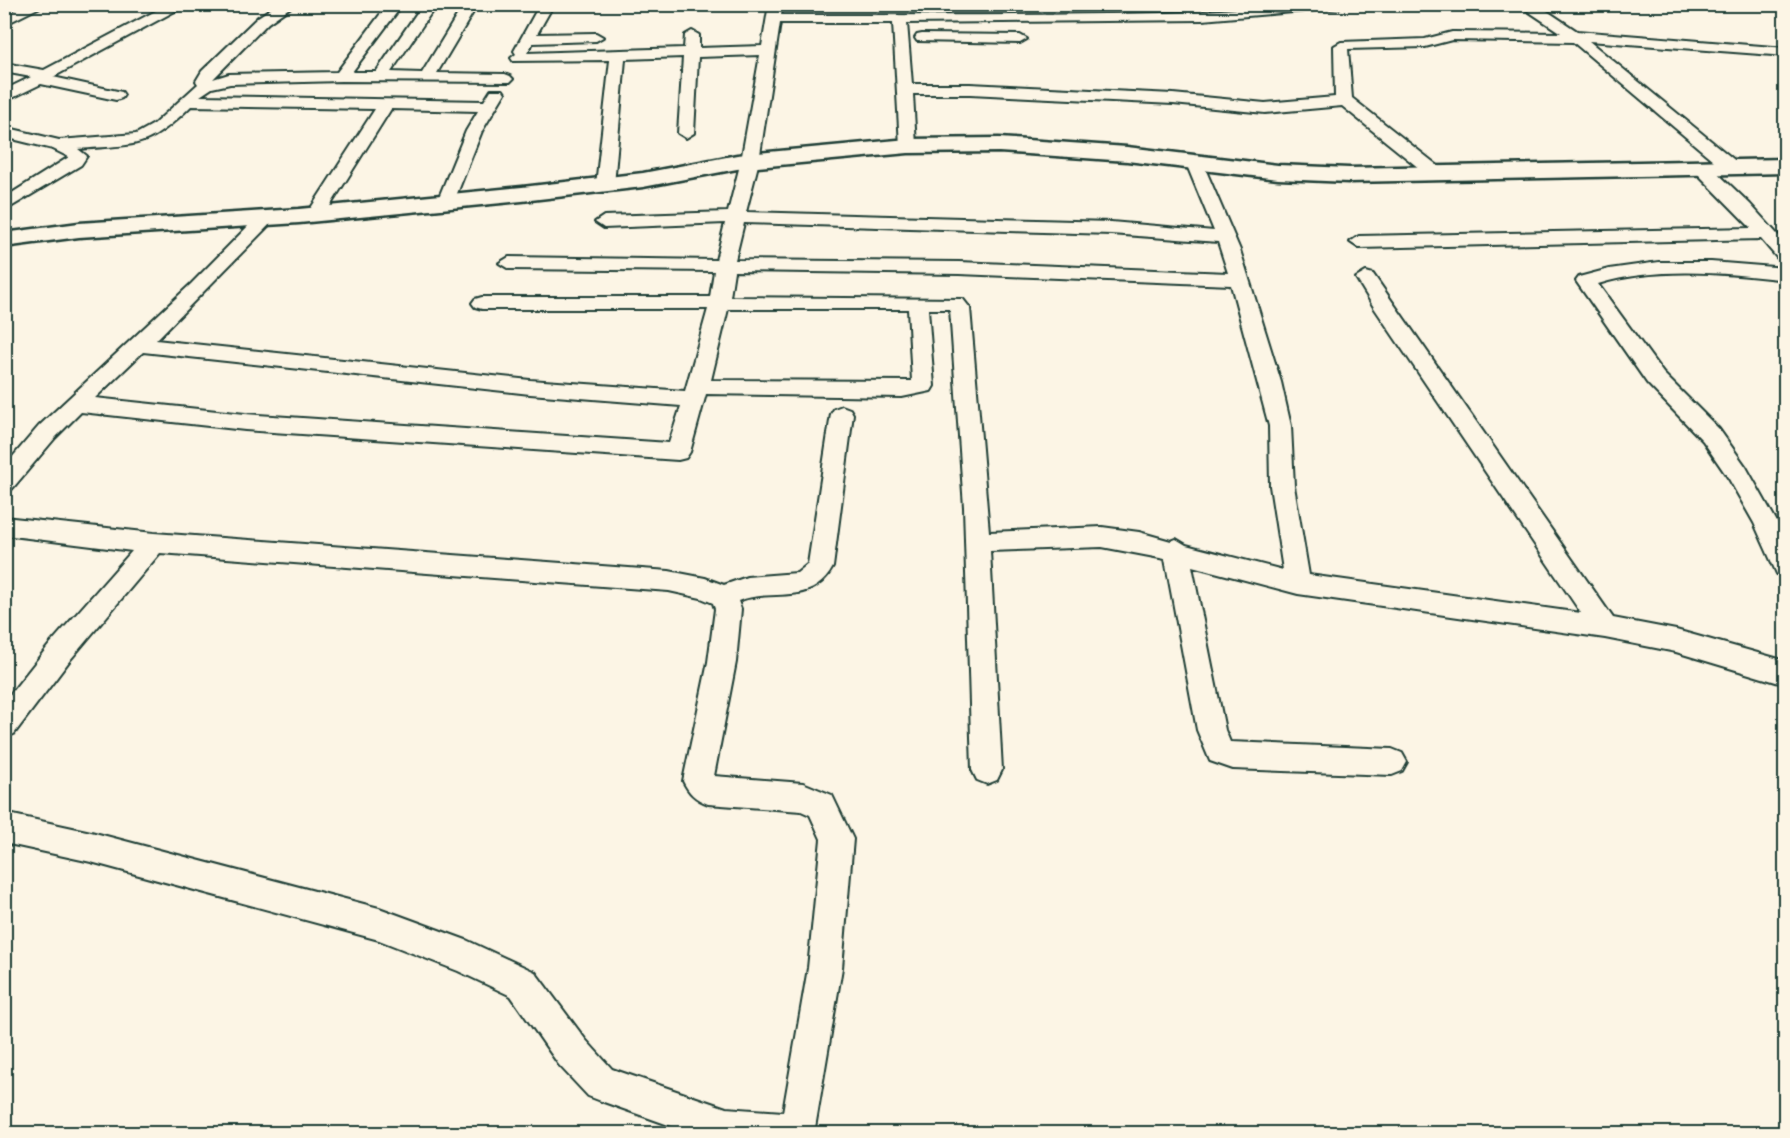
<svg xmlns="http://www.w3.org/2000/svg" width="1790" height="1138" font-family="'Balsamiq Sans',sans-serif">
<rect width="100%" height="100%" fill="#fcf5e5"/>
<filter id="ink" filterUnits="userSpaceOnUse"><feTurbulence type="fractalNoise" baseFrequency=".0167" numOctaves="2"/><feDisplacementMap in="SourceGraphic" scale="12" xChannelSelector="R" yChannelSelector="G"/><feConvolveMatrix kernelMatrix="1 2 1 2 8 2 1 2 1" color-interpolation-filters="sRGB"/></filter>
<g filter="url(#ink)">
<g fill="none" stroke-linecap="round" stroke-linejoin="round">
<g stroke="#1f3d34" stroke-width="4">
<g id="street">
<path d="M27 4H46L4 25V15Z"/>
<path d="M169 4H188L53 77 122 92 124 95 122 98 116 100 41 84 4 102V90L31 77 4 72V63L44 70Z"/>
<path d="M278 4H295L268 23 213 79 229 74 337 72 388 4H403L352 72H376L423 4H437L391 72 422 73 464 4H478L437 73 505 74 510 76 513 79 510 82 341 81 230 84 212 88 200 96 484 101 491 90H503L505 93 482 131 452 206 446 207 437 202 466 131 478 111 391 109 325 214 316 219 307 214 375 109 191 106C146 150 138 144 78 149L87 156 81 165 4 211V198L69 157 53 149 4 137V127L59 140 136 134 154 124 198 84 196 81 202 71 258 17Z"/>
<path d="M540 4H554L537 34 596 33 603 37 596 41 533 43 527 53 684 48 685 35 692 31 699 35V48L762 46 769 4H783L781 15C909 15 1036 16 1163 13 1224 11 1284 4 1345 4L1338 8 1202 20 907 23 912 84H970L1173 94 1265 103 1335 97 1334 46 1341 42 1425 39 1452 32 1561 33 1525 9 1492 8 1485 4H1550L1544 9 1577 31 1786 48V56L1589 41 1738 163 1741 167 1732 172 1726 171 1573 42 1452 40 1425 47 1348 49 1352 98 1442 169 1445 173 1436 178 1430 177 1342 106 1265 113 1173 104 970 94H913L916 146 908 151 900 146 893 23H780L759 161 746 212 1111 222 1214 231 1186 163 1189 159H1201L1240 250 1281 382 1291 426 1294 486 1309 575 1581 613 1375 309 1356 278 1366 272 1373 274 1613 618 1676 630 1786 661V685L1676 652 1605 638 1298 594 1192 566 1225 730 1230 742 1392 749 1402 753 1407 762 1402 771 1392 775 1233 769 1210 761 1197 730 1165 559 1102 547 990 551 1002 770 997 780 987 784 977 780 972 770 964 507 950 309H928L934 386 931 391 902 397 706 394 690 452 686 458 678 460 245 430 81 412 55 438 12 489 4 492V467L39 426 191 284 260 214 266 213 275 218 272 222 156 340 530 380 685 391 708 309H482L475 307 472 303 475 299 482 297H710L714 271 509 269 499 263 509 257 716 260 725 223 604 228 595 222 604 216 728 212 741 161 760 55 698 57 694 133 686 138 678 133 683 57 625 59 614 185 605 190 596 185 610 60 513 61 511 58 516 54 514 51ZM744 223 1111 234 1218 242 1228 273 959 262 735 260ZM734 271 959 274 1231 285 1269 426 1270 486 1283 570 1186 545 1176 539 1171 541 1139 532 1102 527 989 532 970 308 963 299 730 297ZM728 309H908L912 381 711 380ZM143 352 530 394 681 406 669 443 245 414 95 398Z"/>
<path d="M922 34 1020 35 1027 39 1020 43 917 41 915 38 917 35Z"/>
<path d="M1702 163 1708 164 1750 204 1786 244V262L1779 260 1761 239 1359 248 1350 242 1359 236 1751 228 1696 172 1693 168 1696 164Z"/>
<path d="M1659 262H1711L1786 268V280C1724 273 1658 266 1598 284L1663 373 1719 429 1746 467 1786 538V577L1777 574 1754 523 1729 479 1703 441 1647 383 1576 281 1579 277 1609 269Z"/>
<path d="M842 406 850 409 853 414 833 567C811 608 772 587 738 601L741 609 736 662 714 776 803 783 832 795 853 839 842 968 814 1134H694L601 1101 588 1096 559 1065 511 996 458 971 379 940 91 862 4 843V813L91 832 379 908 466 940 535 972 585 1039 612 1069 726 1108 783 1112 808 968 821 839 810 815 801 811 708 804C695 799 689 793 683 781L708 662 715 609 713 603 701 598 669 591 160 553 70 660 14 734 4 738V702L50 644 132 551 4 535V517L154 533 669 571 705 578 724 585 747 577 797 573 808 564 831 414 834 409Z"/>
</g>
</g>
<g stroke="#1f3d34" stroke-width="5">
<path id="secondary" d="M999 138 1127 147 1278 165 1349 168 1786 159V173L1349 182 1278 179 1127 161 999 152 908 153 737 169 643 187 522 201 299 223 79 237 4 247V233L79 223 299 209 522 187 643 173 737 155 908 139Z"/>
</g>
<use href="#street" fill="#fcf5e5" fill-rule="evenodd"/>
<use href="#secondary" fill="#fcf5e5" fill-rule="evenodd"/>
</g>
</g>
<rect width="1790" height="1138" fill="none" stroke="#fcf5e5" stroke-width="24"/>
<rect x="12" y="12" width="1766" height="1114" fill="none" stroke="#1f3d34" stroke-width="2" filter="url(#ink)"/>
</svg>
